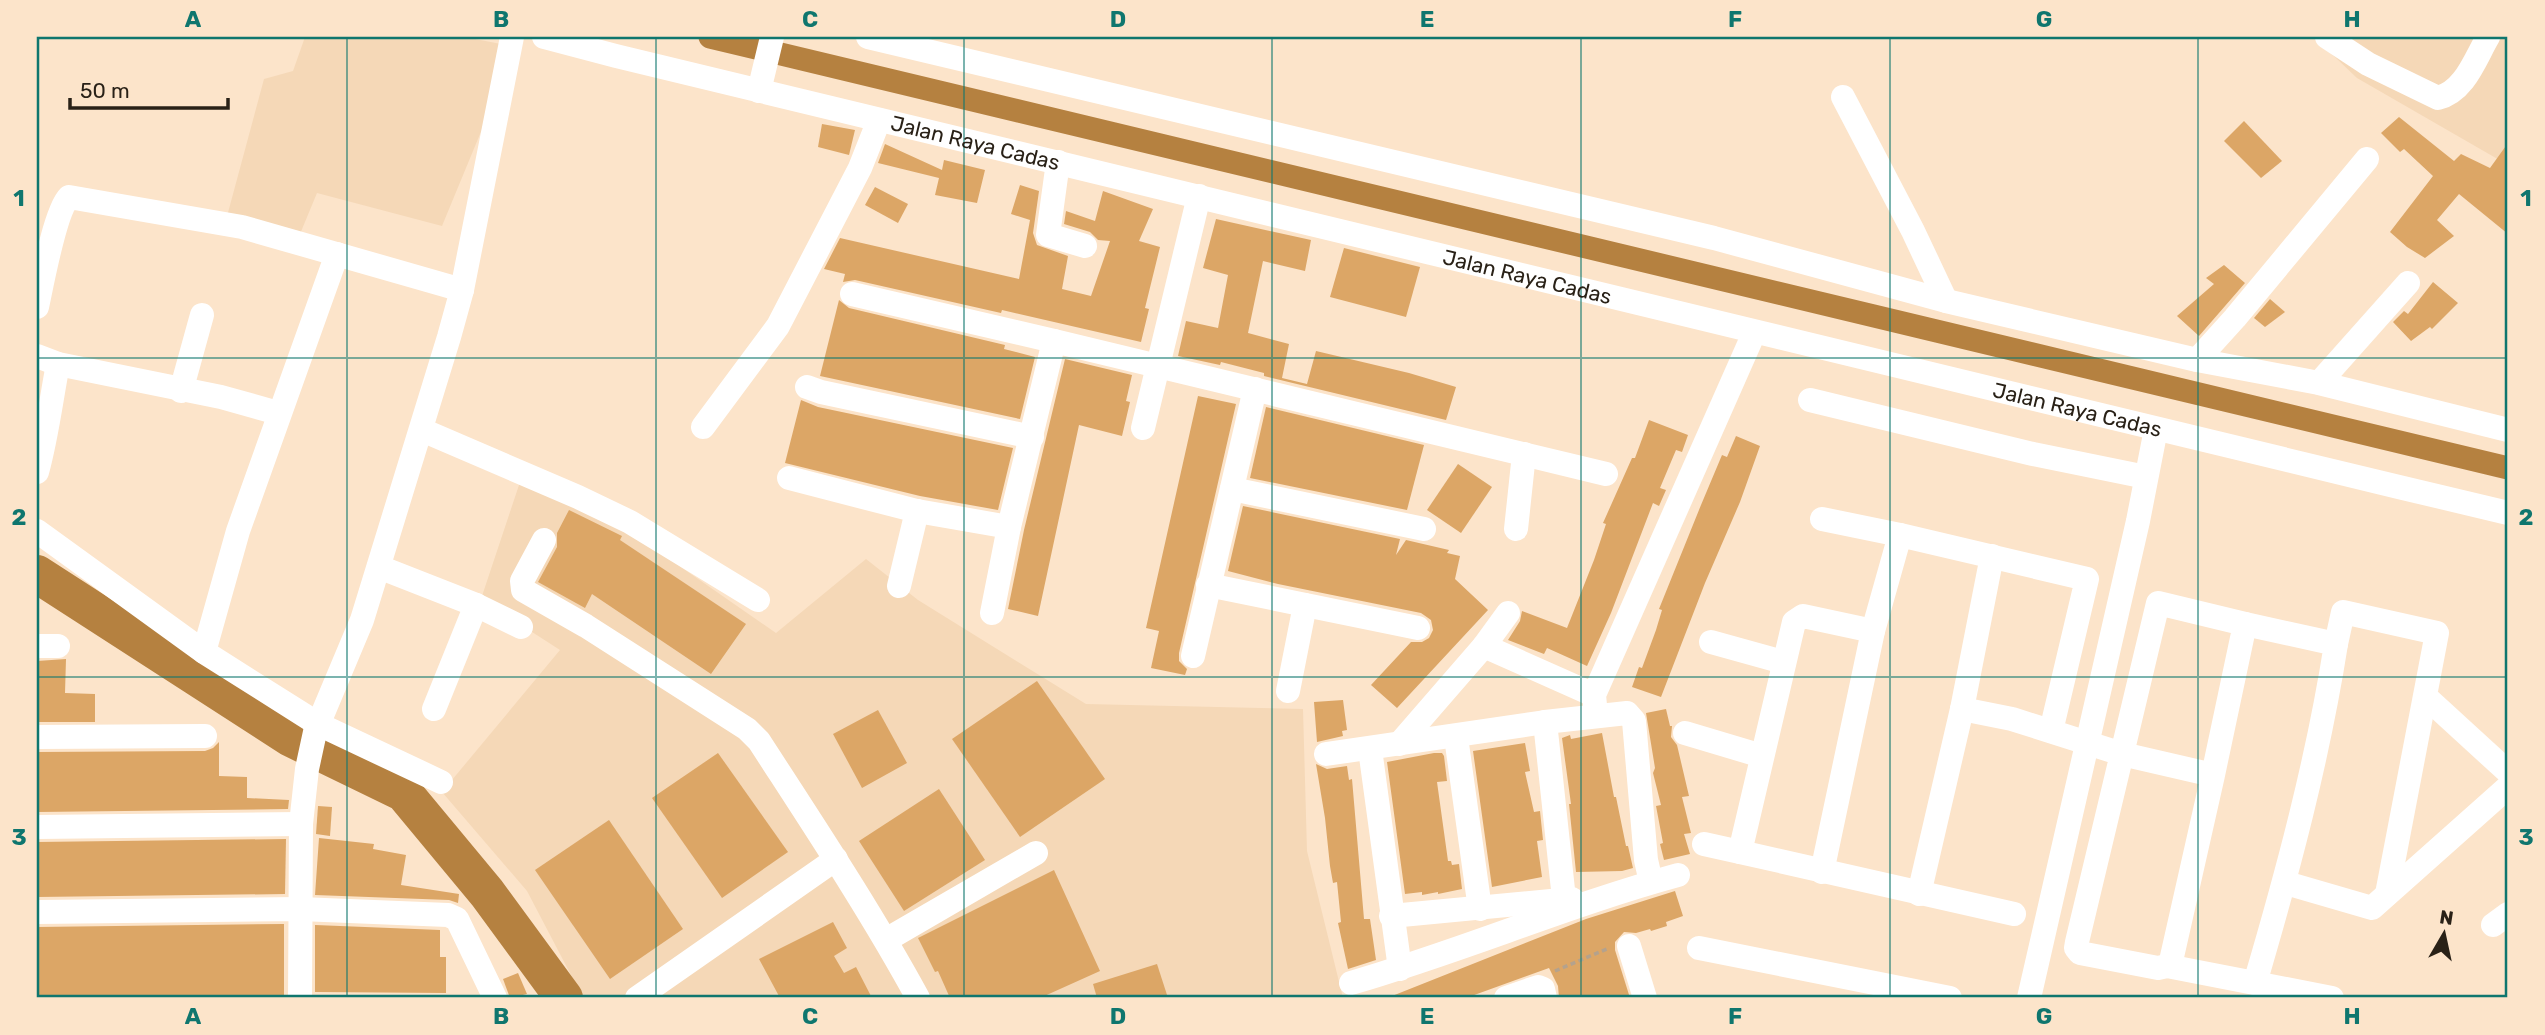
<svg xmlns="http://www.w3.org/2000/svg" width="2545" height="1035" font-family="Rubik,sans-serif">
<rect width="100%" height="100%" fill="#fce4ca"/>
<g fill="#f5d8b7">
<path d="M305 37H465L516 47 442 226 317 193 300 234 226 220 264 79 293 71Z"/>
<path d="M2314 37H2508V165L2357 78Z"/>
<path d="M520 482 642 540 776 633 866 559 918 600 1086 704 1303 709 1307 851 1343 998H583L527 891 442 792 560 650 481 599Z"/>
</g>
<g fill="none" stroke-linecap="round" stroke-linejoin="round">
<path stroke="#b58140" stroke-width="23" d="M710 37 2508 468"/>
<path stroke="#b58140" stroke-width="38" d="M37 574 291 738 404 793 487 893 564 998"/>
</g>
<g fill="#dca666">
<path d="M2399 117 2454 161 2461 154 2490 168 2508 143V234L2459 194 2437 220 2454 236 2425 258 2407 247 2390 232 2433 176 2404 149 2400 152 2381 133Z"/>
<path d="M2244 121 2282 161 2261 178 2224 141Z"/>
<path d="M822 124 855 130 849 155 818 147Z"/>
<path d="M885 144 942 170 944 160 985 170 977 203 935 195 939 178 878 163Z"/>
<path d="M1020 185 1039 191 1033 233 1037 245 1068 256 1062 289 1091 296 1110 241 1098 240 1090 232 1064 224 1066 211 1095 221 1103 191 1153 209 1139 241 1160 247 1145 308 1149 309 1141 342 1002 310 1001 313 855 280 843 282 845 274 824 269 840 238 1019 279 1030 220 1011 214Z"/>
<path d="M875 187 908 204 898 223 865 205Z"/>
<path d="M1216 219 1311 240 1305 271 1263 261 1248 333 1289 344 1282 378 1307 384 1316 351 1409 373 1456 387 1446 420 1264 376V373L1221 362 1220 365 1178 356 1186 321 1218 328 1228 275 1203 268Z"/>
<path d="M1344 248 1420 267 1406 317 1330 297Z"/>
<path d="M2224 265 2245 283 2199 336 2177 316 2214 284 2206 278Z"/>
<path d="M2433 282 2458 303 2432 329 2430 327 2411 341 2393 322 2404 311 2408 314Z"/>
<path d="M2270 299 2285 312 2265 327 2254 318Z"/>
<path d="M839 300 849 308 1005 345 1004 349 1035 357 1020 419 820 376Z"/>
<path d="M1065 359 1132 375 1126 401 1130 402 1122 436 1079 425 1038 616 1008 609 1024 530Z"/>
<path d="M1198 396 1236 404 1179 653V661L1187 669 1185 675 1151 668 1159 631 1146 628Z"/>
<path d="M801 400 818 407 1013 448 998 510 920 496 785 463Z"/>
<path d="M1266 407 1424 445 1407 510 1250 478Z"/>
<path d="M1649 420 1688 435 1682 452 1676 450 1660 488 1666 490 1659 506 1653 503 1611 613 1587 666 1547 648 1544 654 1508 640 1520 621 1522 611 1567 628 1594 560 1606 524 1603 523 1632 458H1635Z"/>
<path d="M1736 436 1760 446 1740 502 1705 583 1661 697 1632 687 1639 667 1642 668 1656 630 1662 610 1659 609 1701 505 1722 455 1727 457Z"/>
<path d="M1458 464 1492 487 1461 533 1427 510Z"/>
<path d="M1243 506 1400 539 1396 555 1406 540 1449 550 1447 553 1460 556 1455 579 1488 610 1397 708 1371 685 1411 642H1422L1429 638 1433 630 1431 620 1421 613 1278 584 1228 571Z"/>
<path d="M569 510 622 536 620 540 746 624 711 674 592 594 585 608 538 582 557 547V533Z"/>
<path d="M66 659 65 693 95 694V722H37V661Z"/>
<path d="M1037 681 1105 779 1020 837 952 739Z"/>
<path d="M1343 700 1347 730 1342 731 1343 736 1317 742 1314 702Z"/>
<path d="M1666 709 1670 726H1672L1671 737 1677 745 1689 796 1682 797 1691 833 1684 834 1690 854 1664 860 1660 844 1663 843 1656 806 1661 805 1653 773 1655 768 1646 713Z"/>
<path d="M878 710 907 763 862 788 833 734Z"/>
<path d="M1602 733 1614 797H1616L1626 846H1628L1633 868 1622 871 1576 872 1569 804H1571L1562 738 1570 735 1571 739Z"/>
<path d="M219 742V776L247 777V798L289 800 288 809 37 812V752L205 751 213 748Z"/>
<path d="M1525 743 1530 771 1525 772 1534 812 1540 811 1543 840 1537 841 1542 877 1492 887 1473 751Z"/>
<path d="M718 753 788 852 722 898 652 798Z"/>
<path d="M1434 753H1442L1444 756 1447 781 1437 782 1448 861H1451L1452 865 1459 864 1462 889 1438 894V892L1422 895V892L1405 894 1387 762Z"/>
<path d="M1316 764 1327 769 1347 766 1349 780 1352 779 1364 919H1370L1376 960 1348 969 1338 923 1341 922 1337 882 1333 883 1330 866 1325 818Z"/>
<path d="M939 789 985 860 904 911 859 841Z"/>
<path d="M318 806 332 807 330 836 316 834Z"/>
<path d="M609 820 683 929 610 979 535 870Z"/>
<path d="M319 838 374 844 373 849 406 855 401 885 459 894 458 903 449 900 315 895Z"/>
<path d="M286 839 285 894 37 897V842Z"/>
<path d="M1054 870 1100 971 1040 998H950L938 971 935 972 918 938Z"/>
<path d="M1675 891 1683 916 1666 922 1667 926 1651 931 1650 929 1636 933 1624 932 1615 942V950L1630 998H1559L1558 986 1549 968 1466 998H1387L1586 919Z"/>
<path d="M833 922 847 948 834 956 844 973 856 967 872 998H780L759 959Z"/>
<path d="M284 924V995H37V927Z"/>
<path d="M315 925 440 930V957H446V993L315 992Z"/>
<path d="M1157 964 1168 998H1097L1093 984Z"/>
<path d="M518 973 527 994 510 998 503 979Z"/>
</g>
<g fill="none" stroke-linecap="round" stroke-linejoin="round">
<path stroke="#b4a28d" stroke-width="3.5" stroke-dasharray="5 3.5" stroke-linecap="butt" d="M1555 971 1609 948"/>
<g stroke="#fff" stroke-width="24">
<path id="s1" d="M544 37 616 56C1247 209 1877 363 2508 513"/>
<path d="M868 37 1714 238 1946 301 2197 360 2319 383 2508 430"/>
<path d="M2327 37 2368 64 2438 98C2465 91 2475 59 2488 37"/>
<path d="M759 91 772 37"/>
<path d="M1843 97 1913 231 1946 301"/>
<path d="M1058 162 1048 235 1085 246"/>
<path d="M852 294 1054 341 1606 474"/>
<path d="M37 307C42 284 55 211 69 197L242 227 462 290"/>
<path d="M37 356 58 364 221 397 278 413"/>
<path d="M2197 360 2235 318 2367 159"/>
<path d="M2319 383 2408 283"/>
<path d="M807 387 821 392 1032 437"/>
<path d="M181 391 202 315"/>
<path d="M1810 400 2033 454 2146 477"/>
<path d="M703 427 778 326 860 168 879 120"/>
<path d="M1143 428 1199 196"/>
<path d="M422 430 578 497 630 522 758 600"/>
<path d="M37 472C47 436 51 400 58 364"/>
<path d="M789 478 917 511 1009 527"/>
<path d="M1232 489 1424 529"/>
<path d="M1822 519 1900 535"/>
<path d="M1516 529 1524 454"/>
<path d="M37 531 204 652 318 724 441 782"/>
<path d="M544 540 522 581 523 590 586 626 747 729 759 741C814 826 870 910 918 998"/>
<path d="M379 567 476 605 521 627"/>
<path d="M1208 585 1418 628"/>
<path d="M899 586 917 511"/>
<path d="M992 613 1009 527 1054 341"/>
<path d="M2245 624 2336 644C2318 759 2288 871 2255 983"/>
<path d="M1873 631 1803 616 1794 622 1740 852 2014 914"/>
<path d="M1711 642 1783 662"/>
<path d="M2336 644 2343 612 2437 633 2387 894"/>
<path d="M37 646H58"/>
<path d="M1484 646 1508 613"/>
<path d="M204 652 238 531 337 254"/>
<path d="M1193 656 1255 389"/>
<path d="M1288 691 1305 605"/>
<path d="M2426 697 2508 772"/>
<path d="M434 709 476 605"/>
<path d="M1962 709 2012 719 2122 754 2213 775 2245 624 2158 603 2077 942 2076 948 2080 953 2158 968 2167 966 2171 961 2213 775"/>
<path d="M1596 716 1594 695 1754 333"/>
<path d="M1545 722 1564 899"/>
<path d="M1685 733 1762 756"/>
<path d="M37 737 205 736"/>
<path d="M1456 737 1480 909"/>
<path d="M1399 744 1484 646 1594 695"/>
<path d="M1370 749 1400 969"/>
<path d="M1326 754 1545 722 1627 713 1634 721 1646 860 1651 882"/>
<path d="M37 827 301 824"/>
<path d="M1704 844 1740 852"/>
<path d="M1822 872 1873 631 1900 535 2087 579 2051 731"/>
<path d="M2286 883 2372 908 2508 787"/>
<path d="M1919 894 1962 709 1992 556"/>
<path d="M37 912 300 909 448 915 457 919 495 998"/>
<path d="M1391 916 1572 899"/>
<path d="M2493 925 2508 914"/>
<path d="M886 940 1036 853"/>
<path d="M1629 946 1645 998"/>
<path d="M1699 948 1950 998"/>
<path d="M2167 966 2332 998"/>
<path d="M1351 983C1462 951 1568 905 1678 875"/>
<path d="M300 998 301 824 307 769 315 732 362 620 449 337 462 290 512 37"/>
<path d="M637 998 836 859"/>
<path d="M1506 998 1538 987 1543 989 1545 998"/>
<path d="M2029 998 2138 521 2156 429"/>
</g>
</g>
<path fill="none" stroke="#0f766e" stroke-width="2" stroke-opacity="0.55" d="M347 37V998M656 37V998M964 37V998M1272 37V998M1581 37V998M1890 37V998M2198 37V998M37 358H2508M37 677H2508"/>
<g text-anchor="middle" stroke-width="7" stroke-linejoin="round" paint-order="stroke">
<g font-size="21" fill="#292117" stroke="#fce4ca">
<text dy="7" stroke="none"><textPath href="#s1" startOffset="444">Jalan Raya Cadas</textPath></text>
<text dy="7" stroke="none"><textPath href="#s1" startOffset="1012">Jalan Raya Cadas</textPath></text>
<text dy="7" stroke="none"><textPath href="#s1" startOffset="1578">Jalan Raya Cadas</textPath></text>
</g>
</g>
<rect width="2545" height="1035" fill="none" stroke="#fce4ca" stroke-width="77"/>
<g transform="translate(2444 934) rotate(9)" stroke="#fce4ca" stroke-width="5" paint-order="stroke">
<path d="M0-5L12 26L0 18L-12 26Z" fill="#292117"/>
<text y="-10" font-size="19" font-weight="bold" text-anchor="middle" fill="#292117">N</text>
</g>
<path d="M70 98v10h158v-10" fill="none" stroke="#292117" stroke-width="3.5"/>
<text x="80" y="98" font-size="21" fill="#292117" stroke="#fce4ca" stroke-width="5" paint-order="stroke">50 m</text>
<rect x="38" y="38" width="2468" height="958" fill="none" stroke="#0f766e" stroke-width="2.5"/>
<g font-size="23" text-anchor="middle" font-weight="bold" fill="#0f766e">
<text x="193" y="27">A</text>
<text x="501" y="27">B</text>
<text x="810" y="27">C</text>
<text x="1118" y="27">D</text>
<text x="1427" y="27">E</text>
<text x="1735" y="27">F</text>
<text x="2044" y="27">G</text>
<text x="2352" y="27">H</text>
<text x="19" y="206">1</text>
<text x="2526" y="206">1</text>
<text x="19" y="525">2</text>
<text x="2526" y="525">2</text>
<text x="19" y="845">3</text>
<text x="2526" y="845">3</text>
<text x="193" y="1024">A</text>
<text x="501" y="1024">B</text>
<text x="810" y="1024">C</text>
<text x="1118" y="1024">D</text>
<text x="1427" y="1024">E</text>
<text x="1735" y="1024">F</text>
<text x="2044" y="1024">G</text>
<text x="2352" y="1024">H</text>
</g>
</svg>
